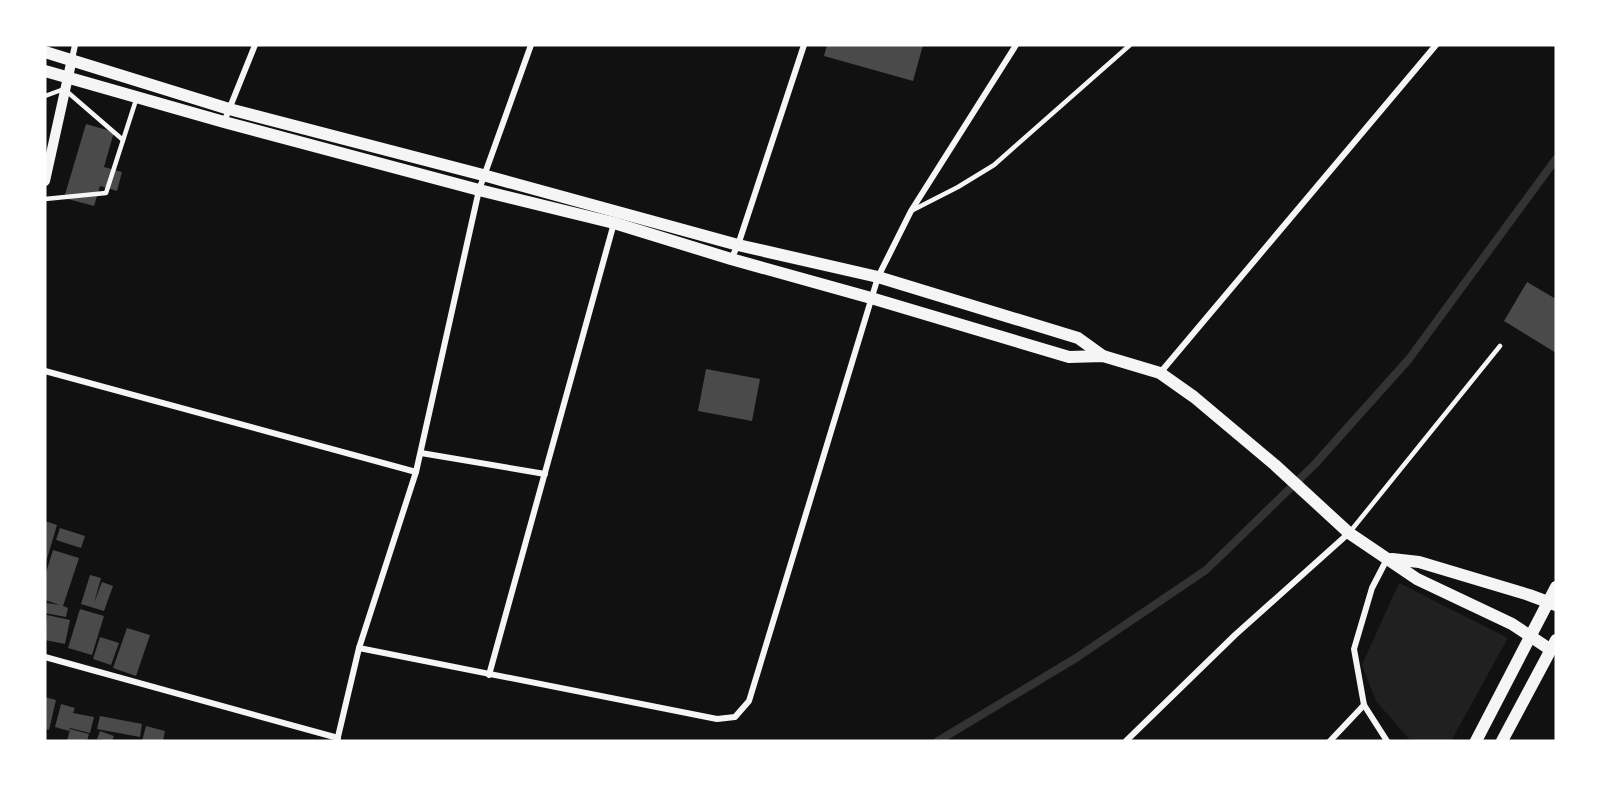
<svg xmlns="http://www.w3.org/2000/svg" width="1601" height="786" font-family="'Archivo Narrow',sans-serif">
<rect width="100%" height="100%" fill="#111"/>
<path fill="#202020" d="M1399 583 1508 638 1451 741H1412L1409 739 1376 701 1362 665Z"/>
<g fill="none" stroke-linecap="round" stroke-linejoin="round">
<path stroke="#333" stroke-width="8" d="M938 741 1076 658 1206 570 1315 464 1409 359 1556 159"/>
</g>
<g fill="#4a4a4a">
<path d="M827 45H923L913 81 824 56Z"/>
<path d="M86 124 114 132 104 167 122 172 117 191 100 186 94 206 64 198Z"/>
<path d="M1527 282 1556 299V353L1504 321Z"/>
<path d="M706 369 760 379 752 421 698 411Z"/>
<path d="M45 521 57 525 46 562H45Z"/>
<path d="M60 528 85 536 81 548 56 540Z"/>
<path d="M53 550 79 558 63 606 68 608 66 617 45 613 47 603 60 605 45 600V576Z"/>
<path d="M90 575 101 578 94 603 102 582 113 586 104 611 81 604Z"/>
<path d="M80 609 104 616 92 655 68 648Z"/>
<path d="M47 615 70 620 65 644 45 640Z"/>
<path d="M127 628 150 635 136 676 113 668Z"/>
<path d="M100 637 119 643 111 665 93 659Z"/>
<path d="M45 697 56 700 49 730 45 729Z"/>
<path d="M61 704 75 708 73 713 94 717 90 733 70 728 69 731 55 727Z"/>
<path d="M100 716 142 724 140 737 97 729Z"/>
<path d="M146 726 165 731 163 741H142Z"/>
<path d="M70 729 89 734 87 741H67Z"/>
<path d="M100 731 114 736 112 741 97 739Z"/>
</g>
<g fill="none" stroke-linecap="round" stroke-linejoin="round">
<g stroke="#f5f5f5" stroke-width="4.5">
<path d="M45 96 64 89 123 140"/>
<path d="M45 199 106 193 136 100"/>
<path d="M911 211 958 187 994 165 1130 45"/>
<path d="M1349 533 1500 346"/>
</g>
<g stroke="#f5f5f5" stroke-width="6">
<path d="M72 59 75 45"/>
<path d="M224 122 255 45"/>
<path d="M731 259 738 245 804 45"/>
<path d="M45 371 416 472"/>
<path d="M1160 373 1436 45"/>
<path d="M421 453 545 474"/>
<path d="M1387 559 1372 588 1354 649 1364 705 1387 741"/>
<path d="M359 648 717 719 735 717 749 701 878 277 911 211 1016 45"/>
<path d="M45 657 338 738"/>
<path d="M489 675 614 223"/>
<path d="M337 741 359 648 416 472 479 190 531 45"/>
<path d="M1126 741 1235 635 1349 533"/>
<path d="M1330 741 1364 705"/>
</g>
<path stroke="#f5f5f5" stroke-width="10" d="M45 181 72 59"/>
<g stroke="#f5f5f5" stroke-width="12">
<path d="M45 52 229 109 483 175 738 245 878 277 1078 338 1103 356"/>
<path d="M45 71 224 122 479 190 614 223 731 259 871 298 1069 357 1103 356 1160 373 1194 397 1275 465 1349 533 1417 579 1512 624 1551 650"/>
<path d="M1392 559 1419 562 1529 595 1556 605"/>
<path d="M1476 741 1556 587"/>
<path d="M1502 741 1556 640"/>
</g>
</g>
<rect width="1601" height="786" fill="none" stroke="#ffffff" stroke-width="93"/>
</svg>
